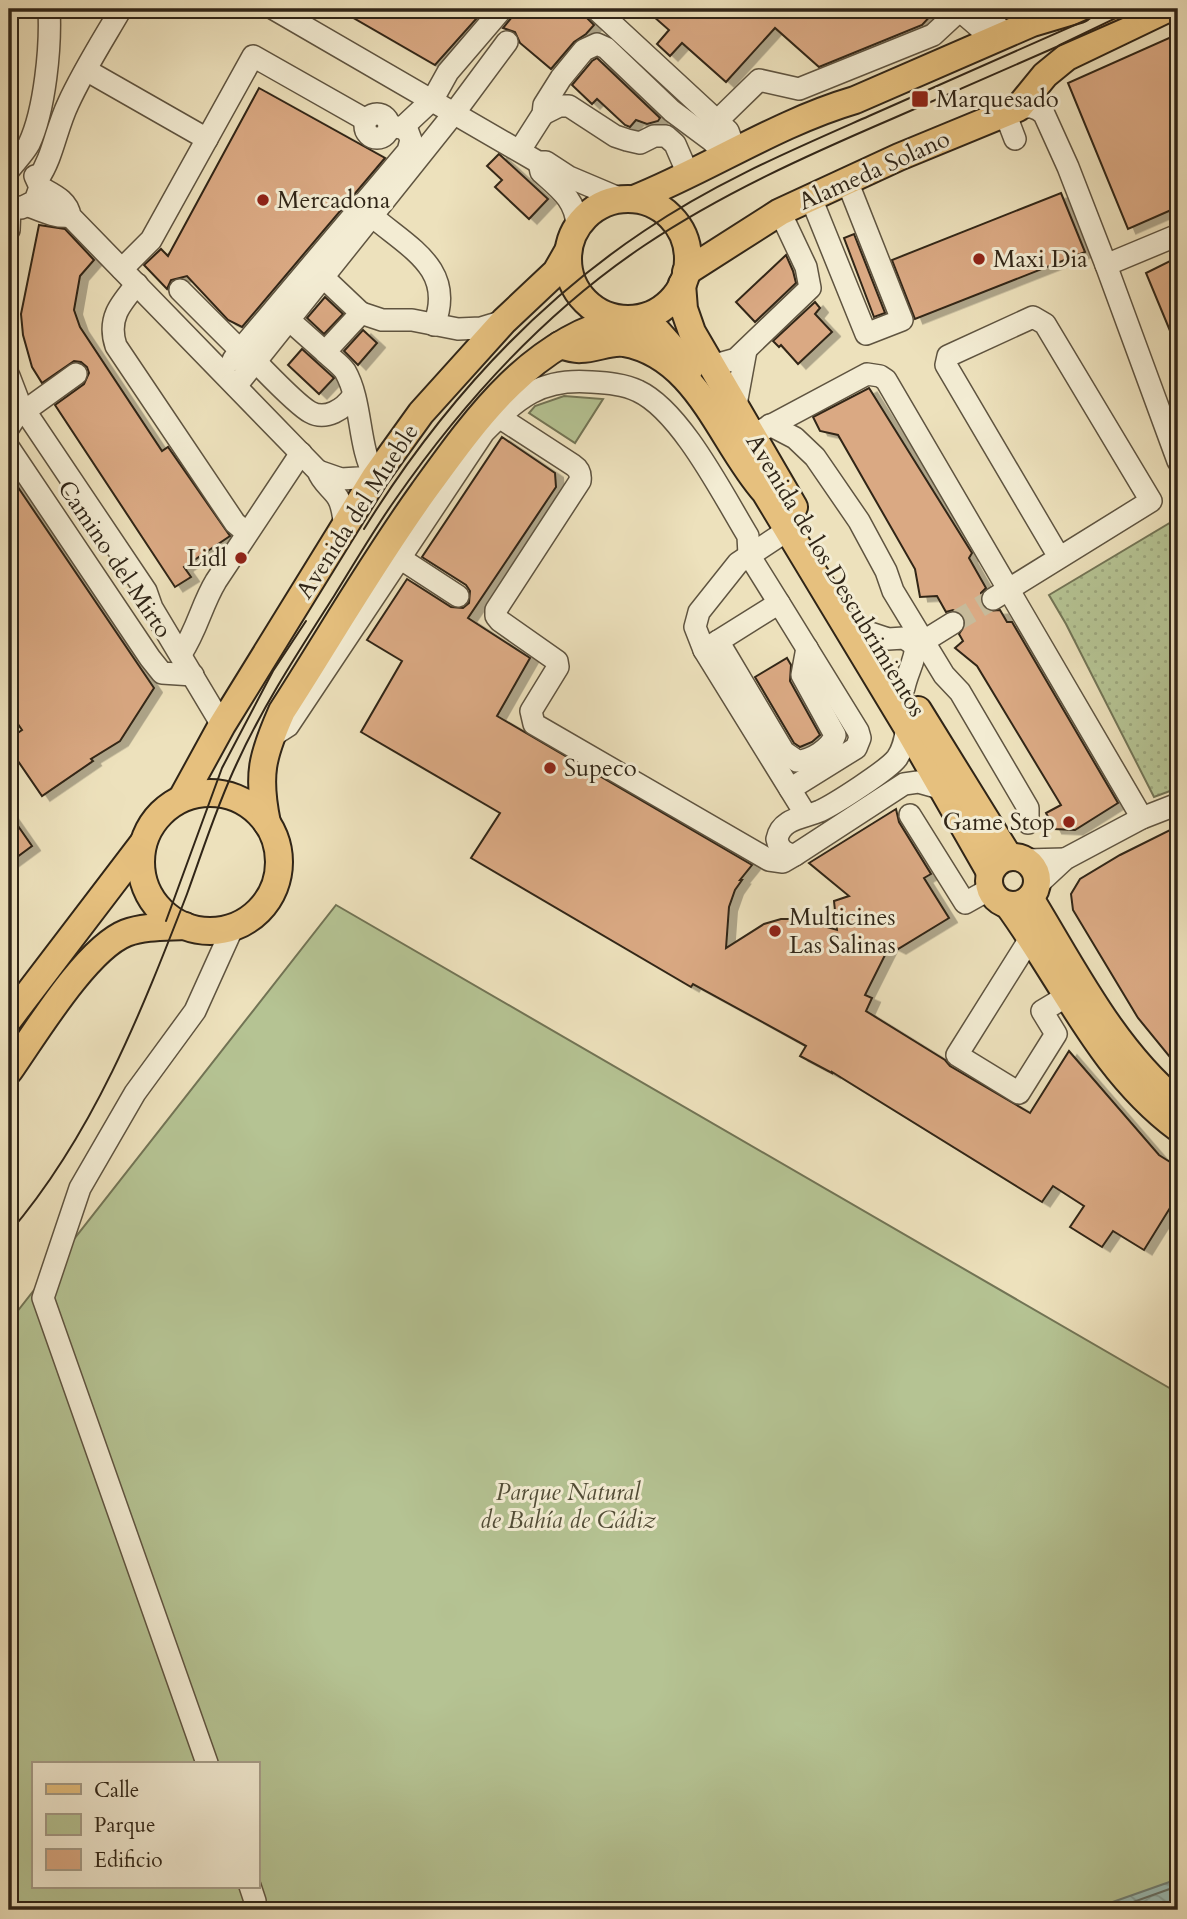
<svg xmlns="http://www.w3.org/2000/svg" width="1187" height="1919" font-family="Cardo,serif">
<defs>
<pattern id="grass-dots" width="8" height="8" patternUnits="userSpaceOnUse" patternTransform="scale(1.75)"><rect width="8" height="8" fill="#b5c393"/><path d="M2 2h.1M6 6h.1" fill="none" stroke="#9ca77e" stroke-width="1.8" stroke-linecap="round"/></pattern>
<pattern id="water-waves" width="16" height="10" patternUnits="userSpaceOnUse" patternTransform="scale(1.75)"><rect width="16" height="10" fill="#9abcb5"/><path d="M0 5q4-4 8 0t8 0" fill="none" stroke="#85a19b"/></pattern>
<filter id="shadow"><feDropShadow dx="8" dy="4.5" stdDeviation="0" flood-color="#0004"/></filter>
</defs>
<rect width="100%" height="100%" fill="#ede1bc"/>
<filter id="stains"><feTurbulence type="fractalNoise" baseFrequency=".00286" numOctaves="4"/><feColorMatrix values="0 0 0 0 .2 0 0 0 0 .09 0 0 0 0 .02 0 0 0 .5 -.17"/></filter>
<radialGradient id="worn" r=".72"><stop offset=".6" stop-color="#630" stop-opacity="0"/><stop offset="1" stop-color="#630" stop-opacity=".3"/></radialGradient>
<path fill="url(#grass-dots)" stroke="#727455" stroke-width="2" d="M1178 518V788L1154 797 1066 624 1049 595Z"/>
<g fill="#b5c393" stroke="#727455" stroke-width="2" fill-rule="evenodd">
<path d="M564 396 603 399 575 443 529 413 535 406Z"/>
<path d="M336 905 1178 1393V1910H9V1322ZM33 1763H257V1886H33Z"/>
</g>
<path fill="url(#water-waves)" stroke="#708076" stroke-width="2" d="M1178 1879V1910H1090Z"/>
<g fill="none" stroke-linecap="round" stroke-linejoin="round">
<path stroke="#657066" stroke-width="2" d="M1111 1910 1178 1886"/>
</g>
<g fill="#daa983" stroke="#302517" stroke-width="2" filter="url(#shadow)">
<path d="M338 9H485L435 65Z"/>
<path d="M515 9H578L594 25 586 34 574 42 551 69 520 43 515 32 503 28 512 17Z"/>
<path d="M645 9H937L922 25 819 67 775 28 726 82 682 43 670 56 657 44 669 30Z"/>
<path d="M1178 34V207L1128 229 1068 83Z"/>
<path d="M597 58 660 118 658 121 647 124 636 120 630 127 625 125 597 99 592 104 572 85 592 61Z"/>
<path d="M259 88 385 158 242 327 228 320 187 276 171 280 167 289 144 265 161 249 168 256Z"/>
<path d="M499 154 548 199 529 219 495 187 502 180 487 166Z"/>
<path d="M1061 193 1085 252 915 319 892 260Z"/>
<path d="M39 225 65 229 94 260 80 276 74 310 80 327 162 451 168 447 230 536 184 567 191 577 175 587 55 405 84 384 89 373 87 367 81 362 74 361 42 383 32 367 23 335 21 314Z"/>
<path d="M854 234 885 313 874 317 844 238Z"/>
<path d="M786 255 793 271 796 283 755 322 736 302Z"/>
<path d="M1178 257V350L1146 273Z"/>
<path d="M325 297 343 314 324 334 307 318Z"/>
<path d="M815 302 820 308 815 314 832 332 798 364 781 345 779 347 773 341Z"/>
<path d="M363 330 377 343 358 365 344 351Z"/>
<path d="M302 349 334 378 319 394 288 365Z"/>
<path d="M869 388 972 553 969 558 986 588 981 593 982 605 987 611 1000 610 1007 622H1012L1118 803 1075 830 1054 829 1046 813 1061 805 977 666 955 648 963 641 959 634 966 623 964 616 953 610 946 612 937 596 920 597 915 569 838 435 820 431 813 417Z"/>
<path d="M502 437 555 473 556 487 468 618 530 658 497 716 752 865 740 880H742L735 890 729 907 726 948 764 924 781 919H799L837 930 834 901 849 896 809 863 896 809 899 822 931 874 924 878 949 918 898 949 890 945 865 995 872 998 866 1011 945 1060 950 1066 1030 1113 1069 1051 1159 1155 1178 1167V1195L1144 1250 1113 1231 1102 1247 1070 1227 1084 1206 1053 1186 1042 1202 832 1072V1073L800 1056 806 1046 693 984 691 987 471 858 500 813 361 732 402 661 367 640 407 579 451 607 463 608 469 603 470 591 466 585 422 557Z"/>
<path d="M9 474 154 688 120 741 91 759 93 761 42 796 9 748V739L22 730 9 711Z"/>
<path d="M787 658 791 665 790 681 820 735 812 742 800 747 794 743 755 677Z"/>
<path d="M9 813 32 846 9 863Z"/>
<path d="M1178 826V1067L1138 1018 1073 910 1071 894 1080 879 1120 855Z"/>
</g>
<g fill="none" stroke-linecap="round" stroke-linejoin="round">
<path stroke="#c7bb9b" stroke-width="21" stroke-dasharray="21 10" stroke-linecap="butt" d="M953 623 993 599"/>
<g stroke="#5f5440" stroke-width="24">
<g id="minor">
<path d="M274 9 538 162H546L569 177 621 199"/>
<path d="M596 9 728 131 735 150"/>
<path d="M958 9 980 28 988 43"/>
<path d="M987 9 1003 36"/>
<path d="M86 70 207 139"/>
<path d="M1018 108C1029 106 1035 106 1044 114L1068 167 1106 265 1178 461"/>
<path d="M1005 113 1015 139"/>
<circle cx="377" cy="126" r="12"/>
<path d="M543 114 559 106H569L615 136 627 140 640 143 654 136H666L675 144 688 174"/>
<path d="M717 121 759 80 799 89 933 35 960 10"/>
<path d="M402 128 433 99 448 72 502 9"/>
<path d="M520 150 543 114 544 105 561 78 584 50 597 44 606 48 672 111 711 140 725 154"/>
<path d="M540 167 541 172C560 189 576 200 577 226"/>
<path d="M9 170C15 162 24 153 29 144 45 110 51 46 49 9"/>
<path d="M38 179C53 157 56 129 68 104 83 71 103 40 121 9"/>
<path d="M40 187C52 194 68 200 70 216L318 471C322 483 332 488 338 498 343 506 343 517 345 526"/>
<path d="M811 198 866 334 902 320 847 181"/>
<path d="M9 205 21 208 35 201 40 187 35 176"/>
<path d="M29 206C42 211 56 218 70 216"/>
<path d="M372 216C409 248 456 269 434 325"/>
<path d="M9 230 10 206"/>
<path d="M1106 265 1178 235"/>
<path d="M122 269 151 240 253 56 366 120"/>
<path d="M323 277 361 313"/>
<path d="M137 284C120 304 107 319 116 346L235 523 247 533"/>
<path d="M180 290 240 350 233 360"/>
<path d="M289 320 325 352"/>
<path d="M240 350 408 151 411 140 408 132 402 128 389 126"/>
<path d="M256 362C268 374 297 405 310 412 326 421 344 409 353 396"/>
<path d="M711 366 736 359 810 288 806 267 780 212"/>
<path d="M9 376 19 402 146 591 152 608 222 725"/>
<path d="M236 386 455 112 507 42"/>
<path d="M735 410 746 350"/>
<path d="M499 417 573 465C579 469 581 474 580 481L496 610V616L500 621 557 661 558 667 531 711 534 724 769 860 783 862 795 855"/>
<path d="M770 425 795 438 815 457 859 521 886 571 893 591 944 675 960 692 1028 808V823"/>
<path d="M9 427 15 418 76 374"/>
<path d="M751 436 867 374 880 376 886 380 1142 818"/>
<path d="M9 448 150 658 162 673 193 675"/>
<path d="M318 471 341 479 375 477C357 444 363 403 345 371 340 364 331 358 325 352L361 313 382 320H412L458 329 481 328 504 321"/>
<path d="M788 530 738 563 699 612 695 627 704 650 806 815"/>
<path d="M389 551 458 596"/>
<path d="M993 599 1151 501 1045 324 1033 317 948 356 946 365 1059 557"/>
<path d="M870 633 888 639 904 638 916 646"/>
<path d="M718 641 784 752 797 761C810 761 831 749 835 735L802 675 807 648"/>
<path d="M916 646 953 623"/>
<path d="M704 650 779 603 858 731 860 738 856 748 790 789"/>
<path d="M181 654C198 628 201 606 216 581L301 453"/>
<path d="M904 688C907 673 915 661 916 646"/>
<path d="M907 727C905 738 904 748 897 758 888 770 835 804 820 811 804 818 781 818 777 839 779 849 784 854 795 855L904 784 918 782 943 789"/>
<path d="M274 735 288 726 484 432C518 398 540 378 591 382 607 383 624 384 638 391 681 411 723 495 748 536L749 555 779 603"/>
<path d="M910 815 965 903 990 889"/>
<path d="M1025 860 1065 859"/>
<path d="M1037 885 1065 859 1142 818 1178 804"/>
<path d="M1031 937 957 1055 1019 1093 1056 1034 1042 1011 1067 996"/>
<path d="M207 1763 43 1298 80 1188 135 1093 195 1011 233 927"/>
<path d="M250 1886 255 1901"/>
</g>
</g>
<g stroke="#302517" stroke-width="30">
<g id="major">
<path d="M634 199C709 169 777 123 855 100L1032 23 1079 9"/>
<circle cx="628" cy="259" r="60"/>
<path d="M686 272 780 212 899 157 1018 108 1045 75 1067 57 1167 9"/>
<path d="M682 284 684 309 692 332 794 507"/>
<path d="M634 319 657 331 690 368"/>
<path d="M560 345C566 347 575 350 581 349 596 349 609 341 624 343 698 356 721 443 765 492L907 727 990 872"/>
<path d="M918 710 1009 857"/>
<circle cx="210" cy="862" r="69"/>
<path d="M182 798 222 725 375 477 421 413 504 321 556 272 568 251"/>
<path d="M267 823C257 775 262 756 282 711 329 638 372 563 423 492 475 420 530 341 622 319"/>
<circle cx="1013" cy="881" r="24"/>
<path d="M1030 898C1074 970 1113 1049 1178 1103"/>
<path d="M1008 905C1063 980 1101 1071 1178 1128"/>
<path d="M9 1019 143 843"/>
<path d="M9 1071C35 1034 86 949 126 933 144 926 166 927 185 926"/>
</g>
</g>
<use href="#minor" stroke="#f3ecd3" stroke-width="21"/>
<use href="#major" stroke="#e6c07e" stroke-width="26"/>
<g stroke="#302517" stroke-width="2">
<path d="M364 529C436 413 529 308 644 231 714 183 792 150 869 116 950 80 1031 44 1111 9"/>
<path d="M166 921 222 768 273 671 306 621"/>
<path d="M9 1233C93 1135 141 1013 187 894 203 850 217 805 237 763 264 704 299 651 334 596 354 564 373 531 395 500 463 402 545 312 645 245 723 193 808 155 894 118 977 81 1060 45 1143 9"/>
</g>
</g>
<g fill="#8f2418" stroke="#f3ecd3" stroke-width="2.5">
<rect x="911" y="90" width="18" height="18" rx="3.5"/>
<circle cx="263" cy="200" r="7"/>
<circle cx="979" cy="259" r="7"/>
<circle cx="241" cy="558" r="7"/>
<circle cx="550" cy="768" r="7"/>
<circle cx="1069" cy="822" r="7"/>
<circle cx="775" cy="931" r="7"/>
</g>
<g text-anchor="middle" stroke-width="6" stroke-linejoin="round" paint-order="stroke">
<g font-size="24" fill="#302517" stroke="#f3ecd3" text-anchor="start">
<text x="936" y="107">Marquesado</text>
<text x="277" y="208">Mercadona</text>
<text x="993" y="267">Maxi Dia</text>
<text x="227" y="566" text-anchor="end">Lidl</text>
<text x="564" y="776">Supeco</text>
<text x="1055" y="830" text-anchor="end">Game Stop</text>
<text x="789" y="925">Multicines<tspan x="789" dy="28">Las Salinas</tspan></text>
</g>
<g font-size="24" fill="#302517" stroke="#f3ecd3">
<text transform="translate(874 170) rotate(-24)" y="8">Alameda Solano</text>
<text transform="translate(357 511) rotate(-57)" y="8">Avenida del Mueble</text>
<text transform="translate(115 559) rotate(56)" y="8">Camino del Mirto</text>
<text transform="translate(836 575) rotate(59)" y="8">Avenida de los Descubrimientos</text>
</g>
<g font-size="24" font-style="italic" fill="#514c36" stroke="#f3ecd3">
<text x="568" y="1500">Parque Natural<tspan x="568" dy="28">de Bahía de Cádiz</tspan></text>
</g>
</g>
<rect width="1187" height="1919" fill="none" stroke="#ede1bc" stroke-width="35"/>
<rect x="10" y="10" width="1166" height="1898" fill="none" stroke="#302517" stroke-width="3.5"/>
<rect x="18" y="18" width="1152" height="1884" fill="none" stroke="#302517" stroke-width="2"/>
<rect x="32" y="1762" width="228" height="126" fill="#f3ecd3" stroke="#a59c88" stroke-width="2"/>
<rect x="46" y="1784" width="35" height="10" fill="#e6c07e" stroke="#a59c88" stroke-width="2"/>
<text x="94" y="1797" font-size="21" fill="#302517">Calle</text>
<rect x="46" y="1814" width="35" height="21" fill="#b5c393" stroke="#a59c88" stroke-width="2"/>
<text x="94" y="1832" font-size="21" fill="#302517">Parque</text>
<rect x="46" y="1849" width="35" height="21" fill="#daa983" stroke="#a59c88" stroke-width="2"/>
<text x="94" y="1867" font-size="21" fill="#302517">Edificio</text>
<rect width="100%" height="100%" filter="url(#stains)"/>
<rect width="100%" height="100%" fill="url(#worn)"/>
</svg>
